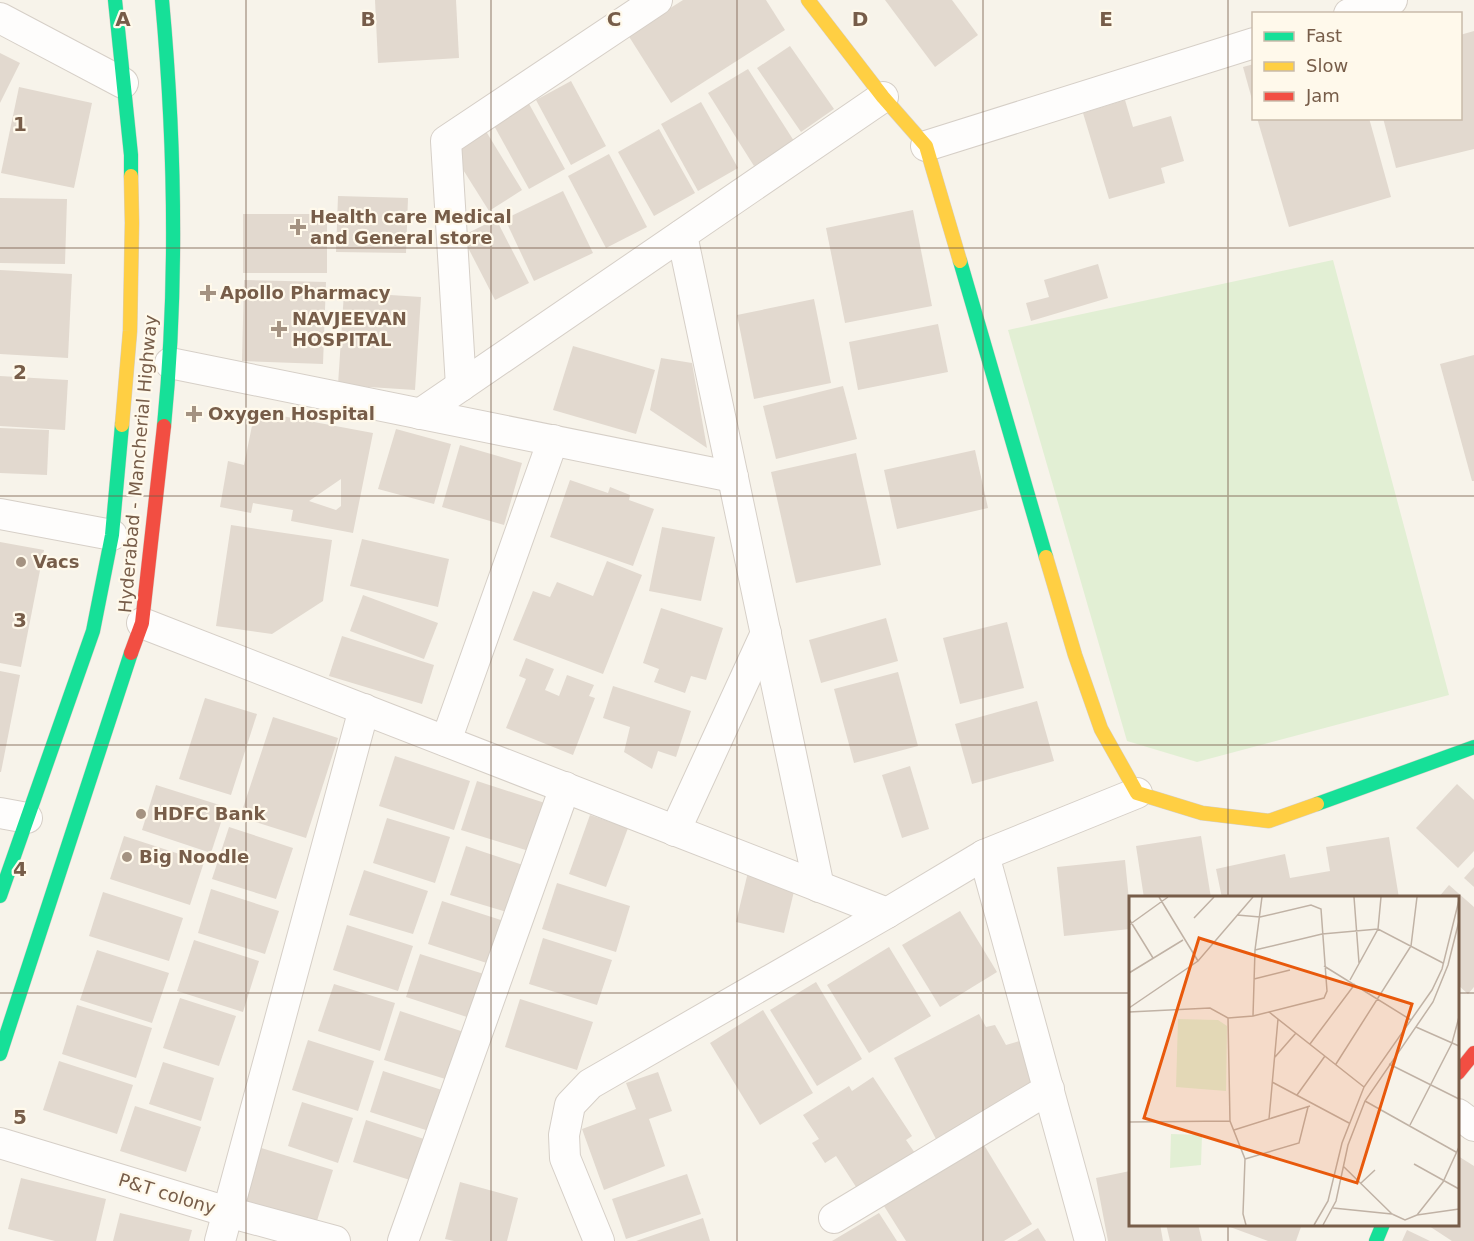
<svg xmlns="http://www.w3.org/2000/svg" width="1474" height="1241" font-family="'DejaVu Sans',sans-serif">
<rect width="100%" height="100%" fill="#f7f3ea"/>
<path fill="#e2efd4" d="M1333 260 1449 695 1197 762 1127 741 1008 330Z"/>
<g fill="#e2d9cf" fill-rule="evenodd">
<path d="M375 0H456L459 58 378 63Z"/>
<path d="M683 0H766L785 30 671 103 628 35Z"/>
<path d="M885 0H952L978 35 935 67Z"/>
<path d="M1474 31V149L1396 168 1383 118H1460V35Z"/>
<path d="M790 46 834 109 801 132 757 68Z"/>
<path d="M0 53 20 63 0 103Z"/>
<path d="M1254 64V103H1253L1243 67Z"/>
<path d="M748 69 794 141 754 166 708 93Z"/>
<path d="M571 81 606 146 571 165 536 100Z"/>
<path d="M19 87 92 103 74 188 1 173Z"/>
<path d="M1125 100 1133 127 1171 116 1184 161 1161 168 1165 183 1109 199 1083 113Z"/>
<path d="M528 102 565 169 529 189 492 122Z"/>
<path d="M701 102 738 168 698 191 661 124Z"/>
<path d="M1257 118H1369L1391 197 1289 227Z"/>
<path d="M484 128 522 190 489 211 450 149Z"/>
<path d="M659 129 695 193 654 216 618 152Z"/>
<path d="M609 154 647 227 606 248 568 176Z"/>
<path d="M563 191 593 253 534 281 505 219Z"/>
<path d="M338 196 408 198 406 253 336 252Z"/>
<path d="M0 198 67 199 65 264 0 263Z"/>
<path d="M913 210 932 306 845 323 826 228Z"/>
<rect x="243" y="214" width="84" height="59"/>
<path d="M496 219 529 283 495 300 462 236Z"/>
<path d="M1098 264 1108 298 1031 321 1026 303 1049 297 1044 280Z"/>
<path d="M0 270 72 274 68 358 0 354Z"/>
<path d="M244 280 326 282 323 364 242 361Z"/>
<path d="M344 292 421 297 415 390 338 385Z"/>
<path d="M814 299 831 383 754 399 737 315Z"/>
<path d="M938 324 948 372 858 390 849 342Z"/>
<path d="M573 346 655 370 636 434 553 410Z"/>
<path d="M1474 355V481H1472L1440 364Z"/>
<path d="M661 358 692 363 707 448 650 410Z"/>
<path d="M0 376 68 380 65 430 0 426Z"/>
<path d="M843 386 857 439 776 459 763 406Z"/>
<path d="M255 411 373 433 353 533 291 521 293 510 253 503 251 513 220 507 228 461 244 465ZM341 479V506L336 510 309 501Z"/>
<path d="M0 428 49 430 47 475 0 473Z"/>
<path d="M396 429 451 444 434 504 378 489Z"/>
<path d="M460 445 522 463 504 525 442 507Z"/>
<path d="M975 450 988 508 897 529 884 470Z"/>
<path d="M856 453 881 565 796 583 771 472Z"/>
<path d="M570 480 608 493 610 487 630 495 629 500 654 509 633 566 550 537Z"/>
<path d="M231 525 332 540 323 601 272 634 216 626Z"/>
<path d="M662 527 715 537 701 601 649 591Z"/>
<path d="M362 539 449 559 438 607 350 586Z"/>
<path d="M0 542 44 550 21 667 0 663Z"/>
<path d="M607 561 642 575 603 674 513 640 533 591 550 597 557 582 593 596Z"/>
<path d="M363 595 438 623 424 659 350 631Z"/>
<path d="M661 608 723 628 706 680 691 676 685 693 654 682 659 669 643 663Z"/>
<path d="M886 618 898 661 821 683 809 640Z"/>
<path d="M1007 622 1024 688 960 704 943 638Z"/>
<path d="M342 636 434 665 422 704 329 676Z"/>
<path d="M526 658 554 669 545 690 559 696 567 675 594 685 589 696 595 698 573 755 506 728 526 679 519 676Z"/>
<path d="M0 671 20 675 1 772H0Z"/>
<path d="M898 672 918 746 854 763 834 689Z"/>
<path d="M613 686 691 711 676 757 658 751 652 769 624 752 630 727 603 718Z"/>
<path d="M205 698 257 714 231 795 179 779Z"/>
<path d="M1037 701 1054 761 972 784 955 724Z"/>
<path d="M273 717 338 738 306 838 240 817Z"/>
<path d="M395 756 470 781 454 830 379 806Z"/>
<path d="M910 766 929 829 902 838 882 775Z"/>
<path d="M477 781 548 804 532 852 461 830Z"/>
<path d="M1457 784 1474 800V851L1458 868 1416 828Z"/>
<path d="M156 785 226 807 211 853 142 830Z"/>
<path d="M590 815 628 828 606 887 569 874Z"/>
<path d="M387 818 450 837 435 883 373 863Z"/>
<path d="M229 827 293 848 276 899 212 879Z"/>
<path d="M124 836 204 862 190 905 110 879Z"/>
<path d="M1201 836 1211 898H1144L1136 846Z"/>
<path d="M1389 837 1399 898H1222L1216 869 1285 854 1290 878 1330 871 1326 847Z"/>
<path d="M466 846 529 867 513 914 450 895Z"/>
<path d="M1125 860 1130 910V929L1064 936 1057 867Z"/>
<path d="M1474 867V887L1464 878Z"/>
<path d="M364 870 428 891 413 934 349 915Z"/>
<path d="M748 872 796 883 784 933 736 922Z"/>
<path d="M557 883 630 906 616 952 542 929Z"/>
<path d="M1449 885 1474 907V987L1468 994 1458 985V898H1438Z"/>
<path d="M211 889 279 911 265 954 198 933Z"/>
<path d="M103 892 183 918 169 961 89 936Z"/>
<path d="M442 901 507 922 493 965 428 944Z"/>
<path d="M960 911 997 972 940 1007 902 945Z"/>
<path d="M347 925 413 946 398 991 333 970Z"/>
<path d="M543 938 612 960 597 1005 529 984Z"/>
<path d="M194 940 259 961 243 1012 177 991Z"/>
<path d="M889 947 931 1016 869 1053 827 985Z"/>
<path d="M97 950 169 973 152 1023 80 1000Z"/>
<path d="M420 954 487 975 473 1019 406 997Z"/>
<path d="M816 982 862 1059 817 1086 770 1010Z"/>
<path d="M334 984 395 1003 380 1051 318 1031Z"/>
<path d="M180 998 236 1016 219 1066 163 1048Z"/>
<path d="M520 999 593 1022 577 1070 505 1047Z"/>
<path d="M77 1005 152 1028 136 1078 62 1054Z"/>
<path d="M763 1010 813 1093 760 1125 710 1043Z"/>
<path d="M400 1011 470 1034 455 1082 384 1060Z"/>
<path d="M979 1014 986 1027 995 1025 1006 1045 1023 1040 1040 1088 937 1141 894 1058Z"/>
<path d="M308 1040 374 1061 358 1111 292 1090Z"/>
<path d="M59 1061 133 1085 117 1134 43 1110Z"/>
<path d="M163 1062 214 1078 201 1121 149 1104Z"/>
<path d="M383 1071 445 1091 432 1132 370 1112Z"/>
<path d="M658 1072 672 1111 649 1119 665 1166 604 1190 582 1129 636 1109 626 1083Z"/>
<path d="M873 1077 912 1136 906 1140 917 1156 860 1193 836 1156 825 1163 812 1143 819 1139 803 1115 849 1086 852 1091Z"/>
<path d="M302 1102 353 1118 338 1163 288 1146Z"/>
<path d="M135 1106 201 1127 186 1172 120 1151Z"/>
<path d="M366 1120 424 1139 410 1180 353 1162Z"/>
<path d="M984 1145 1032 1224 1004 1241H906L884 1206Z"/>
<path d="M258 1147 333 1170 316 1224 240 1200Z"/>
<path d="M1458 1156 1474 1166V1241H1452L1426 1224H1458Z"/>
<path d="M1130 1171V1224H1160L1163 1241H1108L1096 1178Z"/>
<path d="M687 1174 701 1214 626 1239 612 1199Z"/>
<path d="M21 1178 106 1199 96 1241H55L8 1229Z"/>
<path d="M460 1182 518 1198 507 1241H454L445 1239Z"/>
<path d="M120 1213 192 1230 189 1241H113Z"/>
<path d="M879 1213 897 1241H832Z"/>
<path d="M703 1218 710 1241H636Z"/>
<path d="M1166 1224H1198L1202 1241H1170Z"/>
<path d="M1222 1224H1302L1296 1241H1268Z"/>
<path d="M1038 1228 1046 1241H1017Z"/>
<path d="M1407 1230 1430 1241H1402Z"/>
</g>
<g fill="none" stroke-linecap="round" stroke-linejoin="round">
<g stroke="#d6cfc7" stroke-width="32">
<g id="street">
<path d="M1349 14 1392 0"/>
<path d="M0 18 123 83"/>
<path d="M926 146 1254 43"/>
<path d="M682 235 819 887"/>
<path d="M170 363 733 477"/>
<path d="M461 386 446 141 657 0"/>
<path d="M420 414 883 97"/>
<path d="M0 514 112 535"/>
<path d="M142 623 887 913"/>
<path d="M446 741 553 440"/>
<path d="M0 813 27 818"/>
<path d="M675 831 766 633"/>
<path d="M1458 1114 1474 1126"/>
<path d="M0 1143 228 1212 335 1241"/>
<path d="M834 1218 1049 1089"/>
<path d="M220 1241 364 709"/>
<path d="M403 1241 565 787"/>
<path d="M599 1241 565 1158 564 1135 570 1105 590 1084 887 913 984 855"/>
<path d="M1090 1241 984 855 1137 793"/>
</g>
</g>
<g stroke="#d6cfc6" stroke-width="15">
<g id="fast">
<path d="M115 0 131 155V176"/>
<path d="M162 0C175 142 178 284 164 426"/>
<path d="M960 261 1046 557"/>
<path d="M1317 804 1474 747"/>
<path d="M0 896 93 631 112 535 122 425"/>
<path d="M0 1054 131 653"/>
<path d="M1376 1241 1383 1224"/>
</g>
</g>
<g stroke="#d6cfc6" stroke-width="15">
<g id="slow">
<path d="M808 0 883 97 926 146 960 261"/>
<path d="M122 425 130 331 132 223 131 176"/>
<path d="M1046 557 1075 655 1101 729 1137 793 1202 813 1269 821 1317 804"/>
</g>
</g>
<g stroke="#d6cfc6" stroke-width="15">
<g id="jam">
<path d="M131 653 142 623 164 426"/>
<path d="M1458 1073 1474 1053"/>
</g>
</g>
<use href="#street" stroke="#fefdfc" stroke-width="30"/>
<use href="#fast" stroke="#16e098" stroke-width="14"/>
<use href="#slow" stroke="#ffcf43" stroke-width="14"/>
<use href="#jam" stroke="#f24e42" stroke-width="14"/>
</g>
<path fill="none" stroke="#775d49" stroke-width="1.5" stroke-opacity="0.55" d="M246 0V1241M491 0V1241M737 0V1241M983 0V1241M1228 0V898M0 248H1474M0 496H1474M0 745H1474M0 993H1130M1458 993H1474M1228 1224V1241"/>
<g fill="#a49281" stroke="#fff9eb" stroke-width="2">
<path d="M295 218h6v6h6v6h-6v6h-6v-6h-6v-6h6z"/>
<path d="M205 284h6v6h6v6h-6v6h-6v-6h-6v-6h6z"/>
<path d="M276 320h6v6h6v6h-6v6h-6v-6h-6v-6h6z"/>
<path d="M191 405h6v6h6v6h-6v6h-6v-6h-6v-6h6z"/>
<circle cx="21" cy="562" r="6"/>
<circle cx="141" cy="814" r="6"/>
<circle cx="127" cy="857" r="6"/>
</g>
<g text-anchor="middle" stroke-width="4.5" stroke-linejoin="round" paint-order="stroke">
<g font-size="18" font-weight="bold" fill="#775d49" stroke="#fff9eb" text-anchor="start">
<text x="310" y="223">Health care Medical<tspan x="310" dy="21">and General store</tspan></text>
<text x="220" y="299">Apollo Pharmacy</text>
<text x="292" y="325">NAVJEEVAN<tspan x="292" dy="21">HOSPITAL</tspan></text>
<text x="208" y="420">Oxygen Hospital</text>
<text x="33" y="568">Vacs</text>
<text x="153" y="820">HDFC Bank</text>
<text x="139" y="863">Big Noodle</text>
</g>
<g font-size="18" fill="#775d49" stroke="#fff9eb">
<text transform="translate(138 464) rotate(-85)" y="6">Hyderabad - Mancherial Highway</text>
<text transform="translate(167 1194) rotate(17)" y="6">P&amp;T colony</text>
</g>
</g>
<g transform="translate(1129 896)">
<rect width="330" height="330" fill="#f7f3ea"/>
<path d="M49 123 89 124 98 130 97 195 47 191ZM42 238 73 239 72 269 41 272Z" fill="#e2efd4"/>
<path fill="none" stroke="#c0b2a5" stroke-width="1.5" d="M30 1 69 65M225 1 230 67M108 19 131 21 182 9 192 13 198 95 195 102 124 120M65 22 85 1M0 23 24 62M0 29 39 1M126 54 193 38 249 33 314 67M195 70 282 124M0 77 54 44M125 83 161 74M221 84 249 33 252 1M0 112 69 65 124 1M0 116 81 112 99 122 101 225 116 263 114 318 117 329M140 116 235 191M99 122 124 120 126 54 133 1M287 131 330 150M181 148 226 88M146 161 167 137M207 168 282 50 288 1M260 168 330 203M143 186 220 227M168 199 196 160M236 205 327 256M140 223 149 123M0 226 101 225M281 229 323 147 330 121M105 234 181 210M330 251 314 286 288 319 330 313M116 263 170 247 179 211M285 268 330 293M232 287 246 274M204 312 263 318 214 270M263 318 276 324 288 319M185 329 199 305 213 247 235 191 303 94 313 73 330 4M194 329 207 305 219 249 236 205 304 106 319 69 330 25"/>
<path fill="#e8590c" fill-opacity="0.15" stroke="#e8590c" stroke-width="3" d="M70 42 283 108 228 287 15 222Z"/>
<rect width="330" height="330" fill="none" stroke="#775d49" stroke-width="3"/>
</g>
<g font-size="20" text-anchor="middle" font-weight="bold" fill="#775d49" stroke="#fff9eb" stroke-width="4.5" stroke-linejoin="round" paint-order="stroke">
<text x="123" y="26">A</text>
<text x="368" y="26">B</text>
<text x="614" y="26">C</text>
<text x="860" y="26">D</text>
<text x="1106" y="26">E</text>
<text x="20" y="131">1</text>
<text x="20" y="379">2</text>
<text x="20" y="627">3</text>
<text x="20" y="876">4</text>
<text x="20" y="1124">5</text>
</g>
<rect x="1252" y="12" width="210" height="108" fill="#fff9eb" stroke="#c9bbaa" stroke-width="1.5"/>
<rect x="1264" y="32" width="30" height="9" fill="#16e098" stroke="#c9bbaa" stroke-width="1.5"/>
<text x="1306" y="42" font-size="18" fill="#775d49">Fast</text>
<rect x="1264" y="62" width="30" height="9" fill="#ffcf43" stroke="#c9bbaa" stroke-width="1.5"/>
<text x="1306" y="72" font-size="18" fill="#775d49">Slow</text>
<rect x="1264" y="92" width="30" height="9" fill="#f24e42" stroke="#c9bbaa" stroke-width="1.5"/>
<text x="1306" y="102" font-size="18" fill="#775d49">Jam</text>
</svg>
